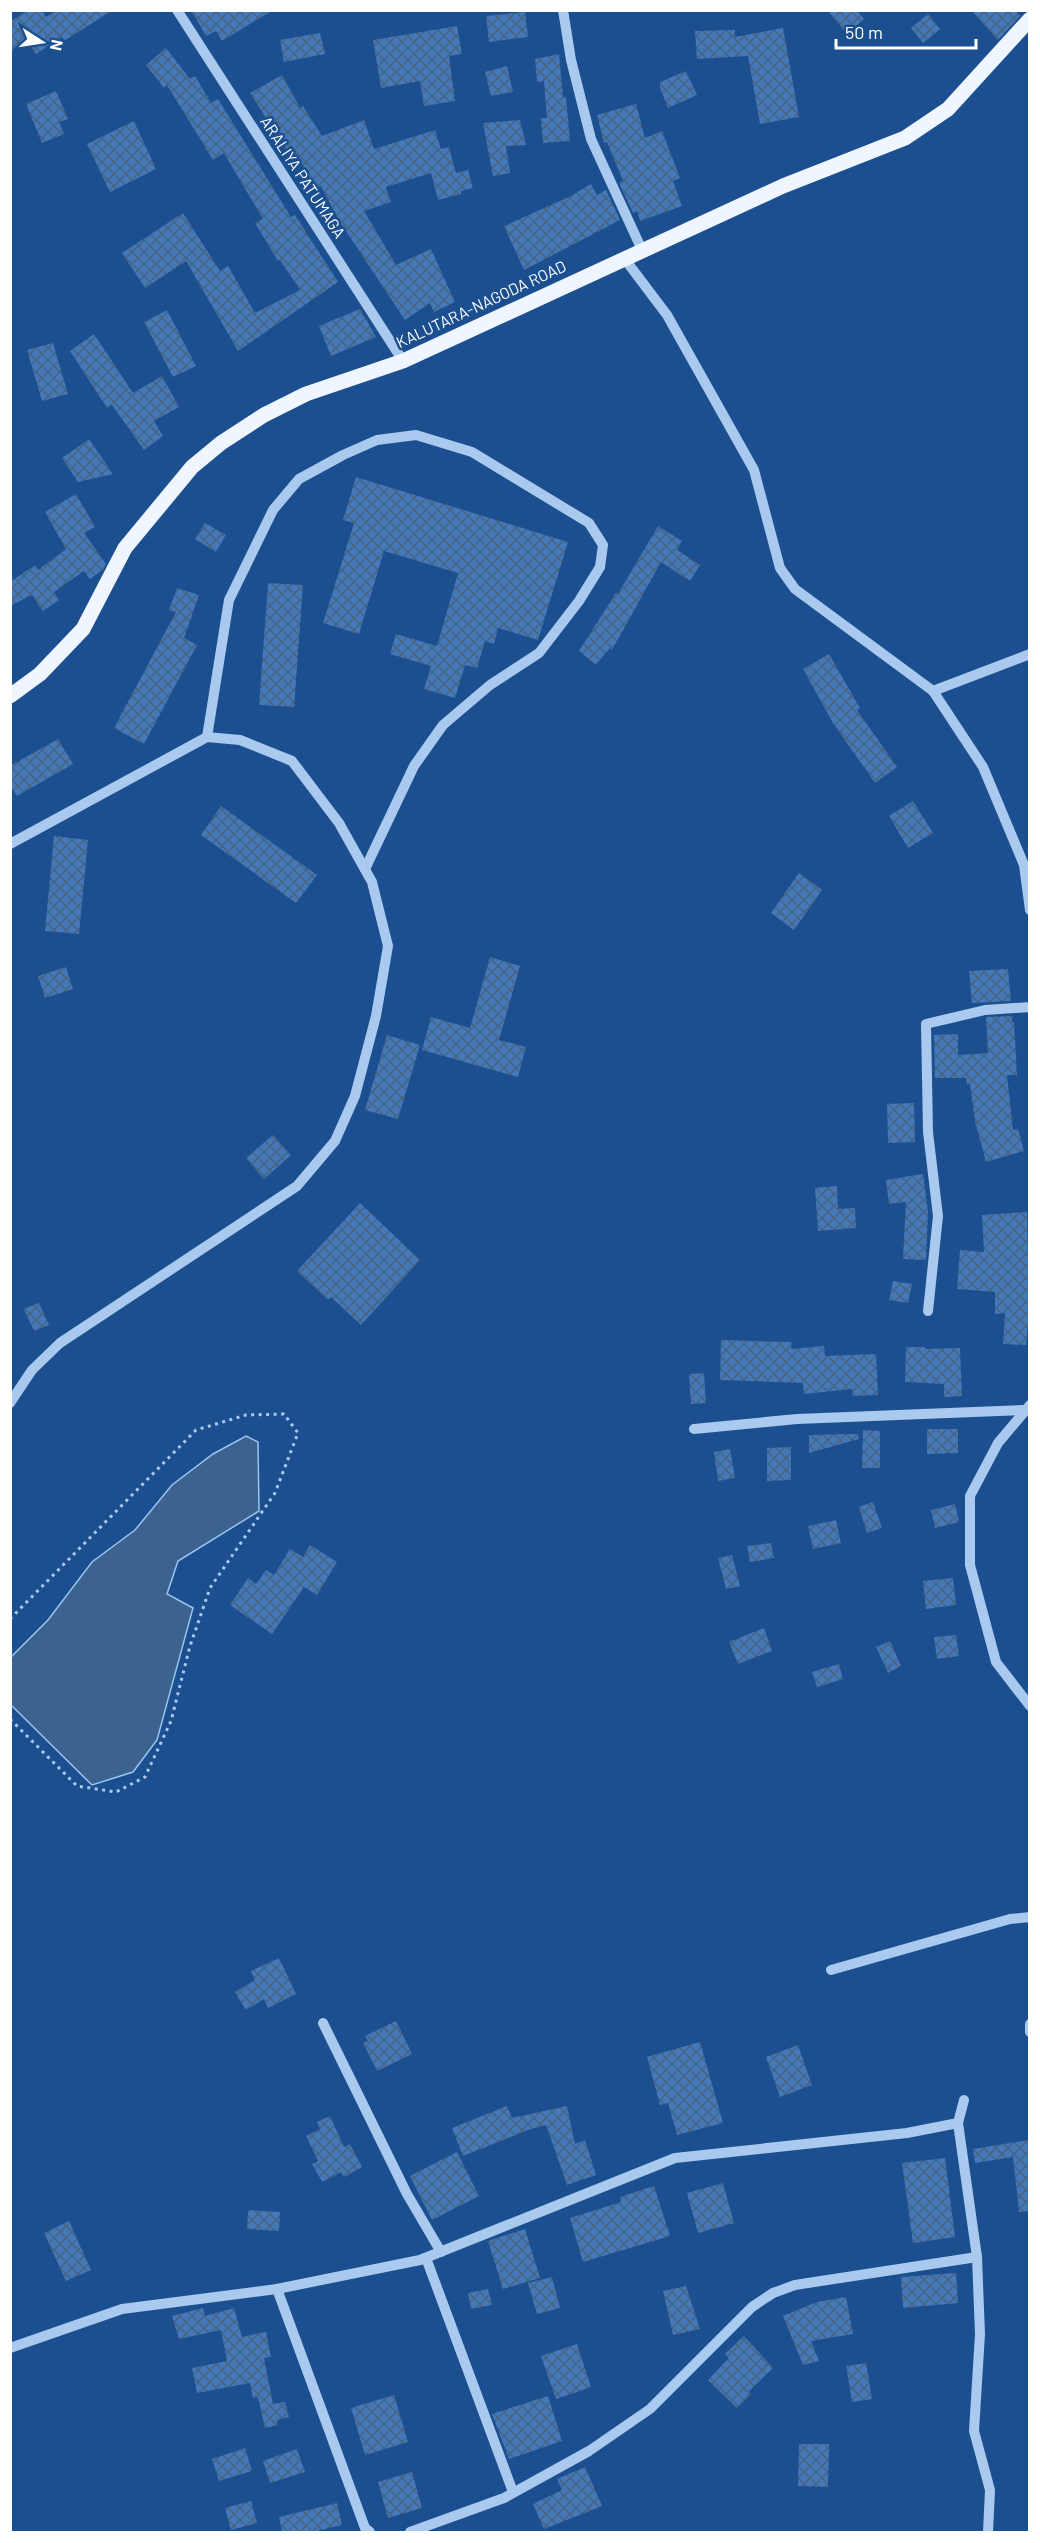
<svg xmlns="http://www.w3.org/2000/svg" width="1040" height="2543" font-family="Barlow,sans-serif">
<defs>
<pattern id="building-cross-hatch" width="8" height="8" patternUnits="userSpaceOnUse" patternTransform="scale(1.5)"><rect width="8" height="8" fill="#4478b7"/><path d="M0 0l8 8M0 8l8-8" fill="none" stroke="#486282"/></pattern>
</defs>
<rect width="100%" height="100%" fill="#1b4f8f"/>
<path fill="#3c6290" stroke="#9cc4f0" stroke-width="1.5" d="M246 1436 258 1442 259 1511 178 1561 167 1594 193 1608 157 1740 133 1772 92 1785 11 1705V1657L48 1620 92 1562 135 1530 172 1485 213 1454Z"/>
<g fill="url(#building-cross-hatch)">
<path d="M28 10H42L46 17 57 10H113L64 41 62 37 36 54 28 42 10 52V22Z"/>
<path d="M191 10H273L222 41 216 31 206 36Z"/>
<path d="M827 10H856L864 19 847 34Z"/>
<path d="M971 10H1015L1020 16 998 40Z"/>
<path d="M525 12 528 37 489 42 486 16Z"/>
<path d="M928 14 940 29 923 43 911 28Z"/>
<path d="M457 26 462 54 449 56 455 101 424 106 420 81 381 88 373 40Z"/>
<path d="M783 28 799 117 760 124 748 56 697 59 695 31 735 30V37Z"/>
<path d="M320 33 325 54 284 62 280 40Z"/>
<path d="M166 48 190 79 195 76 211 103 218 99 291 217 295 215 338 282 238 351 186 261 145 288 122 253 183 213 220 271 228 266 255 313 300 290 280 260 278 261 255 223 263 219 224 153 213 160 167 85 164 88 146 65Z"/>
<path d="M559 54 563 97H566L570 141 543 143 541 118H547L544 81 537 82 535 59Z"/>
<path d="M507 66 513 92 491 96 485 72Z"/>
<path d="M686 71 697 95 668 108 660 88V82Z"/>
<path d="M282 75 300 108 303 106 322 136 364 120 374 149 435 130 441 149 449 147 456 173 468 170 473 188 461 191V194L438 200 431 173 386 187 391 202 364 211 396 265 431 249 455 302 434 312 430 303 405 320 338 219 321 186 316 189 297 155 292 159 250 93Z"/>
<path d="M56 91 68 119 59 122 64 134 42 143 26 104Z"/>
<path d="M636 104 645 138 662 131 680 178 673 181 682 206 640 221 637 211 633 213 619 183 623 181 607 142 604 143 597 115Z"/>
<path d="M520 120 526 145 506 146 510 173 493 176 483 123Z"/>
<path d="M134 121 156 169 110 192 87 144Z"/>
<path d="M591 184 597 195 606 190 620 220 524 270 504 226 569 197Z"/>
<path d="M360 309 376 337 331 356 319 326Z"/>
<path d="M167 310 196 366 173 377 144 322Z"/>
<path d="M94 334 133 393 162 376 179 407 154 421 163 436 144 450 112 405 107 408 70 351Z"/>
<path d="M53 343 68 394 42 401 27 350Z"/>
<path d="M89 439 113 474 78 482 62 458Z"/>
<path d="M356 477 568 542 538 640 498 628 494 644 485 641 477 668 465 665 455 698 424 689 431 666 390 654 396 634 437 646 458 573 384 551 359 634 323 623 354 523 343 520Z"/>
<path d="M76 494 95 527 84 533 106 564 103 570 90 579 84 571 54 592 59 600 43 611 32 595 10 606V582L35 565 38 570 66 549 45 512Z"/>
<path d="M205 523 226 535 216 552 195 539Z"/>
<path d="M658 526 682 541 677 550 700 565 690 581 661 562 612 650 610 648 596 665 579 651 616 593 618 594Z"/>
<path d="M268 583 303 585 294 707 259 705Z"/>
<path d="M177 588 199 595 184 638 197 645 144 744 114 728 176 612 169 610Z"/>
<path d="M829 654 860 708 857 710 897 767 875 783 833 723 803 669Z"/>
<path d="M58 739 73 764 17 796 10 785V766Z"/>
<path d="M913 801 933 833 908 848 889 816Z"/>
<path d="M221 806 317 875 296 903 201 835Z"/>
<path d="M54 836 88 840 79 934 45 931Z"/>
<path d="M799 873 822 890 794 930 771 913Z"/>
<path d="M490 957 520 966 499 1040 526 1047 518 1077 422 1050 431 1017 470 1028Z"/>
<path d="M66 967 73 989 45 998 38 976Z"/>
<path d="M1008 969 1011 1001 972 1003 969 971Z"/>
<path d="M1012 1016V1022H1014L1017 1075H1007L1013 1130 1018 1129 1024 1151 986 1162 975 1121 970 1084H967L966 1078H935L934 1035 958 1034V1055L988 1053 986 1017Z"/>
<path d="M387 1035 420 1045 398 1119 365 1110Z"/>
<path d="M914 1103 915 1142 888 1143 887 1104Z"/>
<path d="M273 1135 291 1155 264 1179 246 1158Z"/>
<path d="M923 1174 928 1211 926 1260 903 1259 906 1202 889 1204 886 1180Z"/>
<path d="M837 1186 838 1209 855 1208 856 1228 818 1231 815 1188Z"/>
<path d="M360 1203 420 1260 361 1325 331 1297 328 1300 297 1271Z"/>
<path d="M1027 1212 1029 1310 1026 1345 1003 1344 1005 1313 995 1314V1292L957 1289 960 1250 984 1252 982 1215Z"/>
<path d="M893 1281 912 1284 908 1303 889 1300Z"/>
<path d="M39 1303 49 1325 34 1331 24 1309Z"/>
<path d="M721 1340 792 1342 791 1349 824 1346 825 1356 876 1354 878 1395 853 1396 852 1389 804 1394 803 1383 720 1380Z"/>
<path d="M906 1347H925V1349L960 1348 962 1396 944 1397V1384L905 1382Z"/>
<path d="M704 1373 706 1403 691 1404 689 1374Z"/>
<path d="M927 1429H958V1453L927 1454Z"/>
<path d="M863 1430 880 1431V1468H862Z"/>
<path d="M858 1434 859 1439 809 1453V1435Z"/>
<path d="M791 1447V1480L767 1481V1448Z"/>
<path d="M730 1449 735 1478 718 1481 714 1452Z"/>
<path d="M873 1502 882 1528 867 1533 859 1507Z"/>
<path d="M955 1504 959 1522 935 1528 931 1510Z"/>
<path d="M836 1520 841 1543 813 1549 808 1526Z"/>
<path d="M771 1543 774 1558 750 1562 747 1546Z"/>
<path d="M310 1545 337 1562 317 1595 304 1587 272 1634 230 1605 248 1578 256 1584 266 1570 274 1575 290 1549 303 1557Z"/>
<path d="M732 1555 740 1586 726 1589 718 1558Z"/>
<path d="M953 1578 956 1605 926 1609 923 1581Z"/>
<path d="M764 1628 772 1651 738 1664 729 1642Z"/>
<path d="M956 1635 959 1656 937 1659 934 1637Z"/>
<path d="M890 1641 901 1666 888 1673 876 1647Z"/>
<path d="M839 1664 843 1679 817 1687 812 1672Z"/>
<path d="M279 1958 296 1994 268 2008 264 1999 246 2010 235 1992 255 1980 251 1971Z"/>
<path d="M396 2021 412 2054 377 2071 363 2043 368 2041 365 2036Z"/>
<path d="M700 2042 723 2123 677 2135 668 2103 660 2105 647 2057Z"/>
<path d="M798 2045 812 2085 780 2097 766 2057Z"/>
<path d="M507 2106 512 2118 567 2106 575 2144 585 2140 596 2175 567 2185 546 2125 528 2130 463 2156 452 2128Z"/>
<path d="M330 2116 344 2147 350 2144 362 2167 344 2177 341 2172 322 2182 312 2164 318 2161 306 2136 320 2129 317 2122Z"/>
<path d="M1029 2140V2211L1019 2212 1013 2157 975 2163 973 2149Z"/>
<path d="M457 2152 479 2196 432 2220 410 2176Z"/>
<path d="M945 2158 955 2237 913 2243 902 2163Z"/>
<path d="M723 2183 734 2223 698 2233 687 2193Z"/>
<path d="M654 2186 670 2236 583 2262 570 2218 621 2202 620 2197Z"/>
<path d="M248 2210 280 2212 279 2231 247 2229Z"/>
<path d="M69 2221 91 2270 66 2281 44 2233Z"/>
<path d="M525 2229 540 2278 503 2289 488 2241Z"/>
<path d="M956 2273 958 2303 903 2308 901 2277Z"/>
<path d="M552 2277 560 2308 537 2314 528 2283Z"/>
<path d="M686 2286 700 2329 673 2335 663 2291Z"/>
<path d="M488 2289 492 2305 471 2309 468 2293Z"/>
<path d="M846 2297 853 2334 811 2341 819 2361 803 2365 783 2316 817 2302Z"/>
<path d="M203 2308 205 2316 234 2308 242 2337 266 2332 271 2357 264 2358 273 2404 285 2402 289 2417 277 2420 278 2425 265 2428 258 2397 253 2398 250 2383 197 2393 192 2368 227 2361 221 2330 179 2339 172 2316Z"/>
<path d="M744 2336 773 2368 749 2391 751 2394 737 2408 708 2380 729 2358 725 2354Z"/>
<path d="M577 2344 591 2387 556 2399 541 2356Z"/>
<path d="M866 2363 872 2399 852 2402 846 2366Z"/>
<path d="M394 2395 408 2442 365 2455 351 2408Z"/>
<path d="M548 2396 562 2441 509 2459 492 2414Z"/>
<path d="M799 2444H829L828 2487 798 2486Z"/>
<path d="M245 2448 252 2471 219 2481 212 2459Z"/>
<path d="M297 2449 305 2472 270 2483 263 2461Z"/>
<path d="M585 2467 602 2506 544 2529 533 2504 562 2490 557 2479Z"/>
<path d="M412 2472 422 2508 388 2518 378 2482Z"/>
<path d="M251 2501 257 2523 231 2530 225 2508Z"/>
<path d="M337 2503 342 2525 312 2532H282L279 2517Z"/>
</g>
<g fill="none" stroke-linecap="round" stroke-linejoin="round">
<path stroke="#a9c9ee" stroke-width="3" stroke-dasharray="3 4.5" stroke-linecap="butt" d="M10 1619 196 1430 246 1415 284 1414 298 1433 275 1493 210 1588 190 1646 171 1721 145 1777 116 1792 77 1786 10 1719"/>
<g stroke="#a9c9ee" stroke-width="10">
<path d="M177 10 403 361"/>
<path d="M563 10 571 60 591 139 642 250"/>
<path d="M624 258 667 315 754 470 780 568 795 589 933 691 983 767 1024 865 1030 910"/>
<path d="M933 691 1030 654"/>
<path d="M207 737 229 600 273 510 299 479 343 455 377 440 416 435 472 452 589 523 603 545 600 567 579 601 539 653 490 685 443 725 414 766 365 869"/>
<path d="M10 844 207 737 240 740 292 761 339 823 372 882 388 946 376 1016 355 1096 335 1141 297 1186 60 1343 32 1370 10 1403"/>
<path d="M928 1311 938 1216 928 1132 926 1024 985 1010 1030 1007"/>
<path d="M1030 1405 998 1443 970 1496V1565L996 1662 1030 1706"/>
<path d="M694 1429 797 1419 1025 1410"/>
<path d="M831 1970 1010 1919 1030 1917"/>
<path d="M323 2023 407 2194 441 2252"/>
<path d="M1030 2024V2032"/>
<path d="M964 2100 958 2123 977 2257 980 2334 974 2431 990 2490 988 2532"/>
<path d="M426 2258 513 2492"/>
<path d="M277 2289 365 2528 370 2532"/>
<path d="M10 2348 122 2309 277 2289 420 2260 675 2158 907 2133 958 2123"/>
<path d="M410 2532 504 2498 589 2451 650 2409 752 2307 773 2293 795 2285 977 2257"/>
</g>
<path stroke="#f0f6ff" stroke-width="15" d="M10 696 40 674 83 629 125 548 192 467 221 443 264 415 306 394 403 361 783 186 905 138 948 109 1030 19"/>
</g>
<g text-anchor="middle" stroke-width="5" stroke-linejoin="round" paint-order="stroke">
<g font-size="16" fill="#fff" stroke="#1b4f8f">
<text transform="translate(303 177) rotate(57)" y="6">ARALIYA PATUMAGA</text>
<text transform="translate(481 304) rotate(-25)" y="6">KALUTARA-NAGODA ROAD</text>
</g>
</g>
<rect width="1040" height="2543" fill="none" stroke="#ffffff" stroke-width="24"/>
<g transform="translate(42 42) rotate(102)" stroke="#1b4f8f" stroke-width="4.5" paint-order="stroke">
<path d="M0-4.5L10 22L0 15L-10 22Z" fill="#ffffff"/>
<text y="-9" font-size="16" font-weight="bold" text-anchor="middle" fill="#ffffff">N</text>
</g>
<path d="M836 39v9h140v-9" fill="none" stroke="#ffffff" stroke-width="3"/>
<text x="845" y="39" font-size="18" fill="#ffffff" stroke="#1b4f8f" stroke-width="4.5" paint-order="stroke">50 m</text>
</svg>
